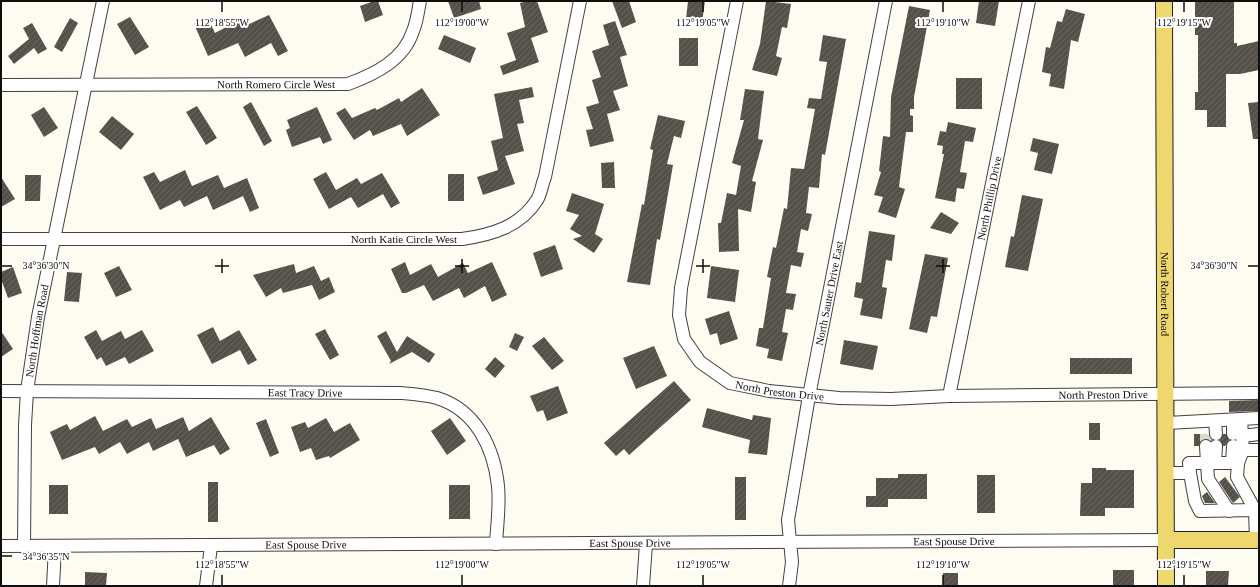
<svg xmlns="http://www.w3.org/2000/svg" width="1260" height="587" font-family="Georgia,serif">
<defs>
<pattern id="building-hatch" width="6" height="6" patternUnits="userSpaceOnUse"><rect width="6" height="6" fill="#56504b"/><path d="M-1 1l2-2M0 6l6-6M5 7l2-2" fill="none" stroke="#696561"/></pattern>
</defs>
<rect width="100%" height="100%" fill="#fefcf1"/>
<g fill="url(#building-hatch)">
<path d="M374 1H378L383 15 365 22 360 6Z"/>
<path d="M448 1H479L481 9 454 18Z"/>
<path d="M528 1H537L548 32 531 38 539 62 503 75 500 66 516 60 507 33 525 27 520 3Z"/>
<path d="M612 1H629L636 22 622 28Z"/>
<path d="M688 1H705L702 22 686 19Z"/>
<path d="M766 1 791 4 787 28 782 27 776 56 782 58 777 76 752 70 760 44Z"/>
<path d="M979 1H999L995 26 976 23Z"/>
<path d="M1195 2H1234V43H1237V46L1259 41V70L1240 74H1226V127H1207V110H1195V92H1198V35H1195Z"/>
<path d="M909 6 930 10 914 97V109H910V115L913 116V132H906L899 187 905 189 896 218 878 212 883 197 874 195 881 172 879 171 883 136 890 137 891 97Z"/>
<path d="M1066 9 1085 14 1078 42 1071 40 1064 89 1049 86 1051 74 1042 72 1046 47 1050 48 1057 21 1062 22Z"/>
<path d="M269 15 288 51 278 56 271 43 245 57 238 43 208 56 194 24 208 18 215 33 243 18 247 25Z"/>
<path d="M130 17 149 47 135 55 117 24Z"/>
<path d="M70 18 78 23 62 52 54 47Z"/>
<path d="M615 21 627 55 620 57 628 86 613 91 620 110 607 114 614 141 590 147 586 130 593 129 586 107 599 103 592 80 601 77 592 51 609 45 603 25Z"/>
<path d="M32 23 47 49 38 54 34 48 14 64 8 56 29 39 23 28Z"/>
<path d="M444 35 476 48 470 63 438 49Z"/>
<path d="M823 35 846 39 825 155 822 154 819 188 809 187 806 213 812 214 808 231 801 229 797 252 804 253 801 267 791 265 786 293 796 294 793 310 786 309 782 332 788 333 782 361 767 358 769 349 756 346 759 328H763L771 278 767 277 773 247 776 248 784 208 787 209 791 168 804 169 815 109 807 108 809 98 821 99 827 62 819 61Z"/>
<rect x="679" y="38" width="19" height="28"/>
<rect x="956" y="78" width="26" height="31"/>
<path d="M532 87 534 97 519 100 524 123 517 124 524 151 505 156 515 184 483 195 477 177 498 170 491 141 503 138 494 94Z"/>
<path d="M422 88 440 115 407 136 401 124 373 136 370 130 354 140 336 113 345 108 352 118 375 108 377 110 399 98 401 102Z"/>
<path d="M745 89 764 91 758 139 763 140 752 181 756 182 751 212 738 209 739 251 719 252 718 223H721L727 193 736 195 741 166 732 163 744 120H740Z"/>
<path d="M251 102 272 141 264 146 243 107Z"/>
<path d="M1259 102V139H1253L1248 103Z"/>
<path d="M197 106 217 138 206 145 186 112Z"/>
<path d="M44 107 58 128 44 137 31 115Z"/>
<path d="M317 107 332 140 323 144 320 137 292 147 286 130 290 128 287 120Z"/>
<path d="M658 115 685 121 681 138 674 136 667 164 673 165 660 240 657 239 650 285 627 282 642 204 644 205 653 150 650 149Z"/>
<path d="M112 116 134 134 121 150 99 132Z"/>
<path d="M948 122 976 128 973 142 965 141 960 172 967 173 964 189 957 188 955 202 935 198 944 154H942L943 146 937 145 940 131 946 132Z"/>
<path d="M1033 138 1059 144 1052 174 1034 170 1038 153 1030 151Z"/>
<path d="M614 162 615 188H602L601 163Z"/>
<path d="M185 170 192 186 218 175 224 188 247 178 259 208 250 212 243 196 213 210 207 196 184 207 180 200 160 210 143 177 154 172 160 182Z"/>
<path d="M326 172 336 190 357 178 361 184 382 173 400 203 391 208 383 194 358 208 351 197 329 209 313 179Z"/>
<rect x="448" y="174" width="16" height="27"/>
<path d="M25 175H41L40 201H25Z"/>
<path d="M1 177 15 199 1 207Z"/>
<path d="M572 193 604 204 595 234 603 239 594 253 573 239 582 236 570 229 579 215 566 211Z"/>
<path d="M1022 195 1043 199 1028 271 1005 267 1011 236 1014 237Z"/>
<path d="M941 212 959 223 951 234 930 228Z"/>
<path d="M869 231 895 235 892 261 886 260 882 287 887 288 882 319 860 315 863 299 854 297 856 282 861 283Z"/>
<path d="M555 245 563 269 541 277 533 253Z"/>
<path d="M925 254 948 258 937 317 931 316 927 333 909 329Z"/>
<path d="M405 262 410 275 431 264 438 277 463 263 468 273 492 262 507 295 492 302 485 286 464 298 459 288 433 301 424 285 406 293H402L391 269Z"/>
<path d="M294 264 296 273 314 266 321 281 329 277 335 292 319 300 312 285 283 293 281 288 266 297 253 275Z"/>
<path d="M119 266 132 290 116 297 104 273Z"/>
<path d="M711 266 739 270 735 302 707 298Z"/>
<path d="M13 267 22 293 8 298 1 279V272Z"/>
<path d="M67 272 82 273 79 302 64 301Z"/>
<path d="M729 311 738 339 720 345 717 333 710 335 705 319Z"/>
<path d="M213 327 220 341 239 330 257 360 248 365 240 350 212 364 197 335Z"/>
<path d="M325 329 339 355 330 360 315 334Z"/>
<path d="M96 330 102 341 121 331 125 339 142 330 154 351 129 364 125 357 106 366 101 357 97 360 84 337Z"/>
<path d="M1 331 13 349 1 357Z"/>
<path d="M386 331 397 352 407 336 435 354 429 363 412 352 389 364 391 361 377 336Z"/>
<path d="M515 333 524 337 517 351 509 347Z"/>
<path d="M544 337 564 361 552 370 532 346Z"/>
<path d="M844 340 878 346 873 370 840 364Z"/>
<path d="M654 346 667 376 636 389 623 358Z"/>
<path d="M495 357 505 366 495 378 485 369Z"/>
<rect x="1070" y="358" width="62" height="16"/>
<path d="M674 381 691 400 629 455 624 449 616 456 604 443Z"/>
<path d="M558 386 568 413 547 421 543 410 537 412 530 396Z"/>
<path d="M1259 400V411L1229 412V401Z"/>
<path d="M707 408 752 420 753 415 771 418 767 455 748 453 750 440 702 427Z"/>
<path d="M95 416 103 431 127 419 132 427 151 418 156 429 183 417 189 431 211 417 230 449 220 455 214 445 186 457 178 439 153 451 149 442 127 454 120 442 99 454 95 447 62 460 50 432 67 424 70 430Z"/>
<path d="M326 418 334 432 350 423 360 440 330 458 329 456 316 460 311 448 300 452 291 427 305 422 308 428Z"/>
<path d="M450 418 466 441 447 455 431 431Z"/>
<path d="M266 419 279 453 270 457 256 423Z"/>
<rect x="1089" y="423" width="11" height="17"/>
<path d="M1194 434H1208L1212 440H1202L1199 446H1194Z"/>
<path d="M1223 434H1226L1229 440 1225 446H1223L1220 440Z"/>
<path d="M1092 468H1106V470H1134V508H1105V516H1080L1081 483H1092Z"/>
<path d="M898 474H927V499H888V507H866V496H876V478H898Z"/>
<rect x="977" y="475" width="18" height="38"/>
<rect x="735" y="477" width="11" height="43"/>
<path d="M1225 477 1240 497 1233 503 1219 482Z"/>
<rect x="208" y="482" width="10" height="40"/>
<rect x="49" y="485" width="19" height="29"/>
<rect x="449" y="485" width="21" height="34"/>
<path d="M1207 492 1215 503H1205L1202 496Z"/>
<rect x="1113" y="570" width="21" height="16"/>
<path d="M1206 571H1229L1228 586H1206Z"/>
<path d="M85 572 107 573 106 586H85Z"/>
<rect x="943" y="573" width="15" height="13"/>
</g>
<g fill="none" stroke-linecap="round" stroke-linejoin="round">
<path stroke="#dad8cf" stroke-width="12" stroke-dasharray="12 6" stroke-linecap="butt" d="M1206 434V446"/>
<g stroke="#414141" stroke-width="14">
<g id="minor">
<path id="s1" d="M737 1 681 288 679 315 684 339 700 362 730 383 769 391 839 398 891 399 949 396 1256 393"/>
<path id="s2" d="M1 85 348 84C375 74 404 60 413 31 417 22 418 11 420 1"/>
<path id="s3" d="M1 239H462C491 235 520 227 537 200 541 194 542 184 545 177L580 1"/>
<path id="s4" d="M1 391 401 393C413 394 426 395 437 398 476 410 494 448 498 486 500 505 497 525 496 544"/>
<path id="s5" d="M949 396 1029 1"/>
<path d="M1215 421 1216 434"/>
<path d="M1167 423 1259 418"/>
<path d="M1233 434V420"/>
<path d="M1242 436 1259 434"/>
<path d="M1206 446 1208 479 1229 511"/>
<path d="M1243 450H1259"/>
<path d="M1215 463 1216 446"/>
<path d="M1232 463 1233 446"/>
<path d="M1238 463 1243 450 1241 420"/>
<path d="M1166 473H1190L1189 463H1238L1237 477 1255 510H1259"/>
<path d="M1190 473 1195 501 1200 511 1255 510 1256 540"/>
<path id="s6" d="M1 546 1166 540"/>
<path id="s7" d="M24 547 25 425 27 391 38 317 103 1"/>
<path d="M53 586 55 547"/>
<path d="M206 586 211 546"/>
<path d="M643 586 646 544"/>
<path id="s8" d="M789 586 792 562 788 520 809 396 886 1"/>
</g>
</g>
<g stroke="#1f1f1f" stroke-width="18">
<g id="major">
<path id="s9" d="M1164 1 1166 586"/>
<path d="M1166 540H1259"/>
</g>
</g>
<use href="#minor" stroke="#fff" stroke-width="12"/>
<use href="#major" stroke="#efd770" stroke-width="16"/>
</g>
<path fill="none" stroke="#0e0e0e" stroke-width="1.5" d="M222 2V12M462 2V12M703 2V12M943 2V12M1184 2V12M222 259V273M462 259V273M703 259V273M943 259V273M2 266H12M215 266H229M455 266H469M696 266H710M936 266H950M1248 266H1258M2 556H12M222 575V585M462 575V585M703 575V585M943 575V585M1184 575V585"/>
<g text-anchor="middle" stroke-width="4" stroke-linejoin="round" paint-order="stroke">
<g font-size="11" fill="#0e0e0e" stroke="#fff">
<text dy="4" stroke="none"><textPath href="#s2" startOffset="275">North Romero Circle West</textPath></text>
<text dy="4" stroke="none"><textPath href="#s5" startOffset="202">North Phillip Drive</textPath></text>
<text dy="4" stroke="none"><textPath href="#s3" startOffset="403">North Katie Circle West</textPath></text>
<text dy="4" stroke="none"><textPath href="#s8" startOffset="297">North Sauter Drive East</textPath></text>
<text dy="4" stroke="none"><textPath href="#s9" startOffset="293">North Robert Road</textPath></text>
<text dy="4" stroke="none"><textPath href="#s7" startOffset="217">North Hoffman Road</textPath></text>
<text dy="4" stroke="none"><textPath href="#s1" startOffset="459">North Preston Drive</textPath></text>
<text dy="4" stroke="none"><textPath href="#s4" startOffset="304">East Tracy Drive</textPath></text>
<text dy="4" stroke="none"><textPath href="#s1" startOffset="783">North Preston Drive</textPath></text>
<text dy="4" stroke="none"><textPath href="#s6" startOffset="953">East Spouse Drive</textPath></text>
<text dy="4" stroke="none"><textPath href="#s6" startOffset="629">East Spouse Drive</textPath></text>
<text dy="4" stroke="none"><textPath href="#s6" startOffset="305">East Spouse Drive</textPath></text>
</g>
</g>
<g font-size="10" text-anchor="middle" fill="#0e0e0e" stroke="#fff" stroke-width="4" stroke-linejoin="round" paint-order="stroke">
<text x="222" y="26">112°18'55"W</text>
<text x="462" y="26">112°19'00"W</text>
<text x="703" y="26">112°19'05"W</text>
<text x="943" y="26">112°19'10"W</text>
<text x="1184" y="26">112°19'15"W</text>
<text x="1214" y="269">34°36'30"N</text>
<text x="46" y="269">34°36'30"N</text>
<text x="46" y="560">34°36'35"N</text>
<text x="222" y="568">112°18'55"W</text>
<text x="462" y="568">112°19'00"W</text>
<text x="703" y="568">112°19'05"W</text>
<text x="943" y="568">112°19'10"W</text>
<text x="1184" y="568">112°19'15"W</text>
</g>
<rect width="1260" height="587" fill="none" stroke="#0e0e0e" stroke-width="4"/>
</svg>
